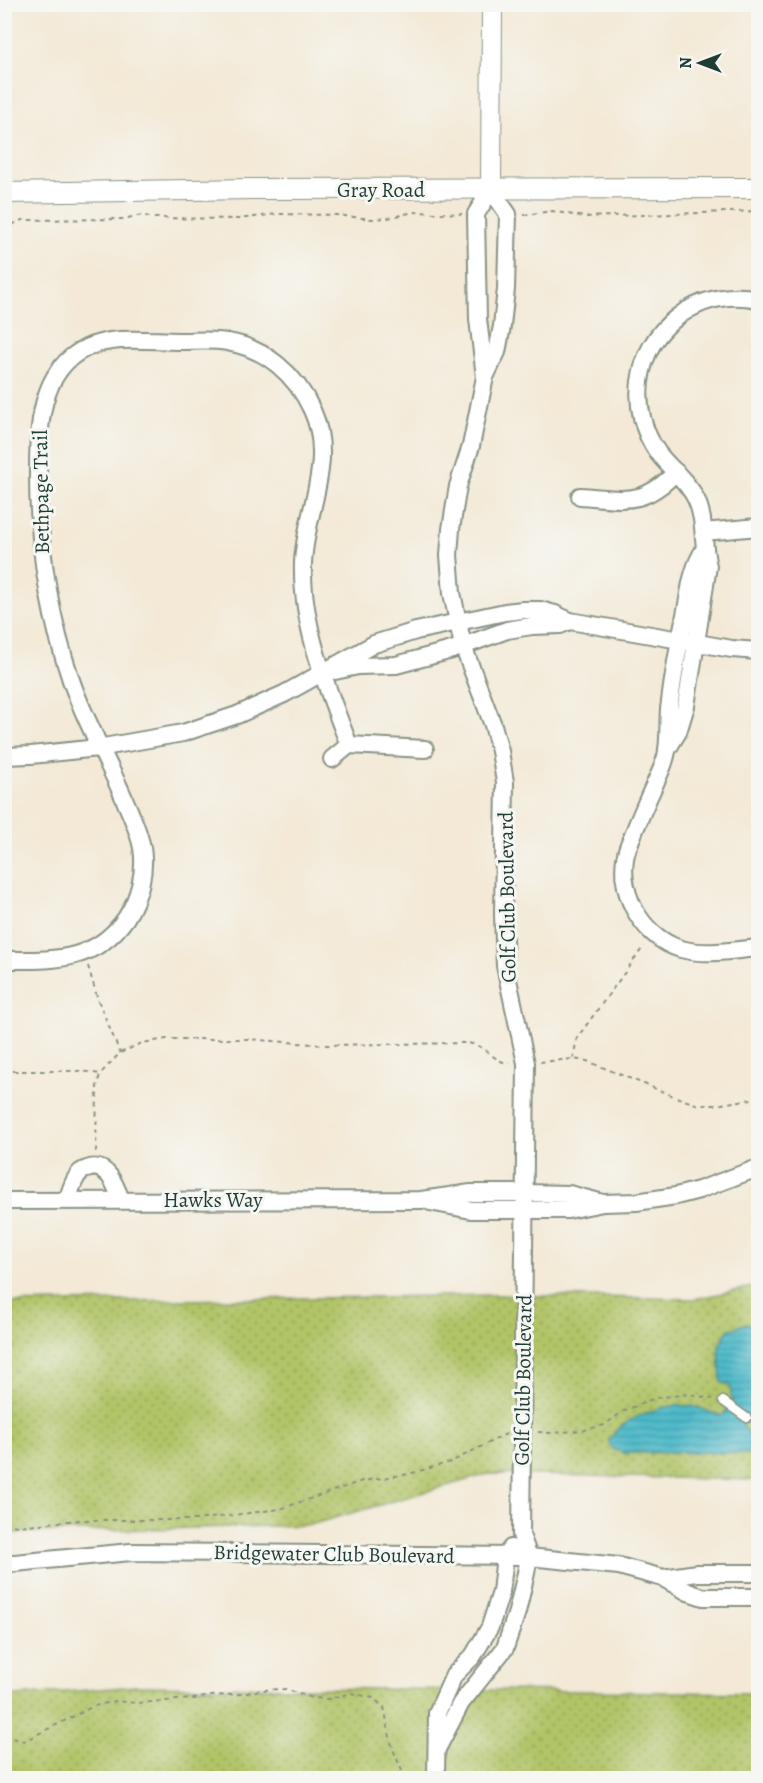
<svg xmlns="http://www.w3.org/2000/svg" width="763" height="1783" font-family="Alegreya,serif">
<defs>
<pattern id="grass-dots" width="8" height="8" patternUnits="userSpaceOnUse" patternTransform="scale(1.5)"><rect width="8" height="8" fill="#b1c467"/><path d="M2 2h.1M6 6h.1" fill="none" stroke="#8fa056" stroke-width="1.8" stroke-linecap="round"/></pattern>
<pattern id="water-rules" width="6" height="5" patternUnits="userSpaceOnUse" patternTransform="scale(1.5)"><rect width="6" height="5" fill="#4ebac9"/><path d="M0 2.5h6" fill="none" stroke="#4098a4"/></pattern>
</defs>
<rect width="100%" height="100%" fill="#f6f6f2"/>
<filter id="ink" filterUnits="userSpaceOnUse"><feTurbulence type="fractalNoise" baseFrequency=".0167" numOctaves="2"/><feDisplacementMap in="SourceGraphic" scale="12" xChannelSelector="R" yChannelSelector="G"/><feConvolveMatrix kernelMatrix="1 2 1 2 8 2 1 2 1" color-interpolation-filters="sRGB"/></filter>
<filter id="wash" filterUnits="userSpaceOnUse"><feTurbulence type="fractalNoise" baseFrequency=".008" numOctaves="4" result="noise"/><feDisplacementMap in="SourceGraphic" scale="24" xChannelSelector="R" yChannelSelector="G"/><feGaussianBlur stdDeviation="1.35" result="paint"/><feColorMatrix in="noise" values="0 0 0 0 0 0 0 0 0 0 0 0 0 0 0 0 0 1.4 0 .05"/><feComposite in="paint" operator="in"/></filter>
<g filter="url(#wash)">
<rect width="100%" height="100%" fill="#f3e9d6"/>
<g fill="url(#grass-dots)" stroke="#68804e" stroke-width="1.5">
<path d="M758 1286V1480L488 1474 310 1525 5 1533 4 1303 495 1295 694 1299Z"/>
<path d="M136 1686 758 1693V1778H5V1697Z"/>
</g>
<path fill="url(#water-rules)" stroke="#367c7e" stroke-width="1.5" d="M744 1324H758V1414L750 1415 743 1425 744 1429 758 1444 757 1452 754 1454 697 1452 624 1453 613 1449 608 1442C621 1417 668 1401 696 1407 706 1409 712 1415 723 1415L732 1401 730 1386 721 1382 719 1346 728 1330Z"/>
</g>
<g filter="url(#ink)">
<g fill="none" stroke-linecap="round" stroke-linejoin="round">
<g stroke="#899385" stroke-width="11">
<path id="service" d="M723 1401 747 1418"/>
</g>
<g stroke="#899385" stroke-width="20">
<g id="minor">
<path d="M580 496C625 499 642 507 676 472"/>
<path d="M704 532 758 527"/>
<path d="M704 550C692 568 690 589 686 610 679 643 673 676 669 709 668 722 669 736 667 750 666 763 658 776 653 788 644 807 636 827 628 847 614 887 640 937 681 949 706 956 734 950 758 948"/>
<path d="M335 671 358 666 396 665 452 650 507 630 532 626 560 625 570 621"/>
<path d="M667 750 678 732 686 706 708 566C702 544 706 520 696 499 687 480 670 469 658 453 628 411 634 350 676 318 700 299 729 293 758 299"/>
<path d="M4 756 31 755 98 748 183 733 237 715 284 694 374 644 416 631 505 612 523 610H540L555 614 570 621 732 649 758 651"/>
<path d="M332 759 349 745"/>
<path d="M4 960C53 960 95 963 126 918 139 898 146 872 142 848 139 832 132 817 126 803 109 762 85 722 71 680 48 612 38 544 38 474 38 430 39 370 86 348 113 335 150 341 179 341 195 341 211 339 227 342 266 348 296 375 312 410 336 462 305 511 303 563 301 625 327 688 349 745L425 749"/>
<path d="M67 1200C70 1193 72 1184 76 1178 78 1174 82 1170 87 1169 107 1161 116 1186 121 1200"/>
<path d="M4 1201 421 1200 471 1193H525L569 1194 603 1203"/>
<path d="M430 1202 471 1210H568L603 1203 636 1202 676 1196 699 1190 758 1168"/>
<path d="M4 1564 131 1552 519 1556 619 1566 663 1578 688 1592 703 1597H758"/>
<path d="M663 1578 697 1573H758"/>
<path d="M437 1749 461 1703 505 1648 517 1612 526 1573 529 1557 521 1535 526 1063 505 966 503 915 505 782 500 751 493 725 463 646 452 593 449 555 451 529 458 486 471 446 485 377 497 352 502 326 506 289 508 214 491 190 476 214 478 319 485 377"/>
<path d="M436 1778 437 1713 454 1675 473 1656 490 1627 501 1592 505 1556 511 1548"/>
</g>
</g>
<g stroke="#899385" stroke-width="22">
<g id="tertiary">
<path d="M491 190 492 4"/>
<path d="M4 193 252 189 758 188"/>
</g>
</g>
<g stroke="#899385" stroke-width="2" stroke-dasharray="4.5 4.5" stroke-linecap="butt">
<path d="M524 215 552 211 584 217 758 211"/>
<path d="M4 229 22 220 123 219 142 215 153 218 239 219 277 214 337 215 372 219 388 218 414 212 462 214"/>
<path d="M88 966 98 1000 120 1053"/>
<path d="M573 1059 577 1038 644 946"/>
<path d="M540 1062 573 1059 587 1061 681 1099 699 1105H716L758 1098"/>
<path d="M4 1071H81L100 1074"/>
<path d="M96 1152 97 1087 100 1074 120 1053 142 1043 167 1039H247L325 1045 468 1043C489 1046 493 1063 510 1063"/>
<path d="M538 1432 552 1433 585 1430 604 1425 624 1411 655 1398 690 1394 713 1399"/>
<path d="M4 1524 18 1526 80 1520H196L280 1509 362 1481 409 1474 451 1462 506 1434"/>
<path d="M4 1736 24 1741 94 1706 115 1701 136 1703 193 1699 212 1696 242 1694 261 1690 285 1689 313 1698 328 1699 351 1693 373 1698 384 1707 392 1747 405 1778"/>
</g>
<use href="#service" stroke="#fff" stroke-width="8"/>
<use href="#minor" stroke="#fff" stroke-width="16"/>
<use href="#tertiary" stroke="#fff" stroke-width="20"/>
</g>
</g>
<g text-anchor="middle" stroke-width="6" stroke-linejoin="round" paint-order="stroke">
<g font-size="21" fill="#1f3d34" stroke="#f6f6f2">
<text x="381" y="197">Gray Road</text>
<text transform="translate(41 492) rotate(-91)" y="7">Bethpage Trail</text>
<text transform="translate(507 897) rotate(-91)" y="7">Golf Club Boulevard</text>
<text x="213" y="1207">Hawks Way</text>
<text transform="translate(523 1380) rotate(-89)" y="7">Golf Club Boulevard</text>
<text transform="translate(334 1554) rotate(1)" y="7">Bridgewater Club Boulevard</text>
</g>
</g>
<rect width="763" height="1783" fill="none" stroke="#f6f6f2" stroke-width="24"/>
<g transform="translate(700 63) rotate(270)" stroke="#f6f6f2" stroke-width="4.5" paint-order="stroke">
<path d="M0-4.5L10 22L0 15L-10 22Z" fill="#1f3d34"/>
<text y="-9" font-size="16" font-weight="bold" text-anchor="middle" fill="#1f3d34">N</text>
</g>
</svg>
